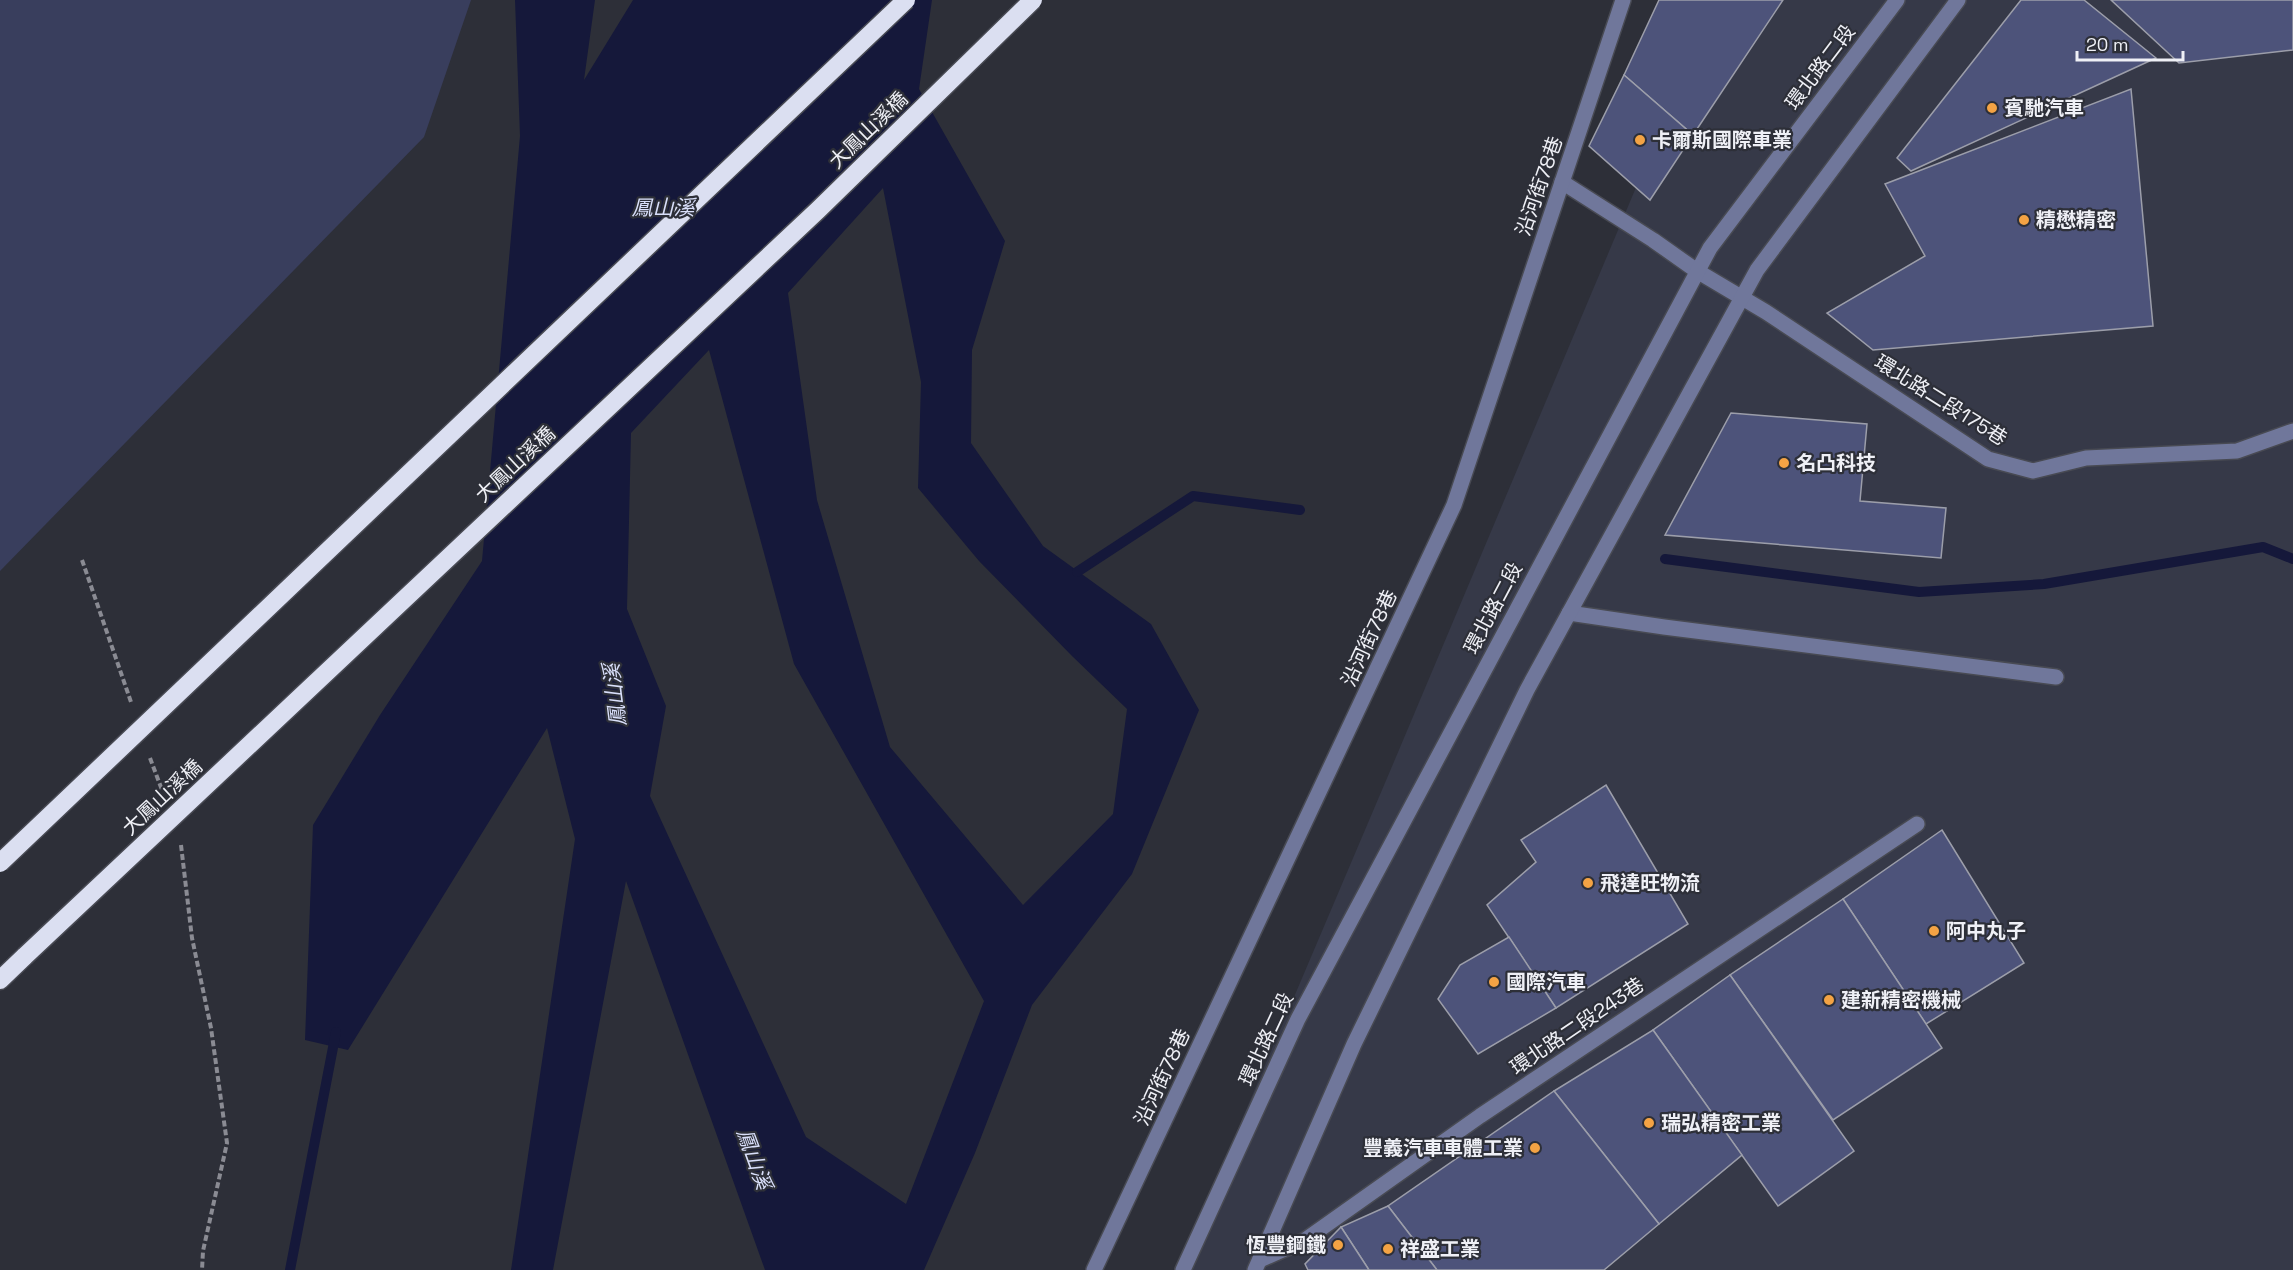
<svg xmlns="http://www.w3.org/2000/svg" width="2293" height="1270" font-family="'Space Grotesk','Noto Sans TC',sans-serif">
<rect width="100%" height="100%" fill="#2d2f38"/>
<path fill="#363948" d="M1715 0H2293V1270H1178L1396 757Z"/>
<path fill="#393e5d" d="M0 0H471L424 137 0 571Z"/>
<path fill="#15183a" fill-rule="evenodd" d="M515 0H595L584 80 633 0H932L919 89 1005 241 972 350 971 443 1043 546 1151 624 1199 710 1132 874 1032 1005 975 1153 924 1270H765L626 881 553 1270H511L575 839 547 728 348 1050 305 1040 313 825 380 715 482 561 520 136ZM883 188 921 382 918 488 979 561 1072 656 1127 709 1113 814 1023 905 890 747 817 500 788 293ZM709 350 794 664 984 1001 906 1204 806 1137 650 796 666 706 627 609 631 433Z"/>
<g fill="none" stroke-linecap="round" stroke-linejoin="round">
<g stroke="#15183a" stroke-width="10">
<path d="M1665 559 1919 592 2044 584 2263 547 2293 559"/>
<path d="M1077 572 1193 496 1300 510"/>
<path d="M290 1270 336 1032"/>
</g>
</g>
<g fill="#4d537a" stroke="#9c9eaa" stroke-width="1.5">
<path d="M1659 0H1783L1693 135 1624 75Z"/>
<path d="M2021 0H2084L2156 58 1911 171 1897 158Z"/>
<path d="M2111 0H2293V50L2179 63Z"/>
<path d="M1624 75 1693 135 1650 200 1589 146Z"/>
<path d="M2131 89 2153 326 1873 350 1827 313 1925 256 1885 184Z"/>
<path d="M1731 413 1867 424 1860 501 1946 508 1941 558 1665 535Z"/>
<path d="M1606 785 1688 924 1556 1008 1487 905 1536 862 1521 840Z"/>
<path d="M1942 830 2024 963 1926 1024 1843 899Z"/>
<path d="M1843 899 1942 1048 1833 1120 1730 975Z"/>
<path d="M1509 937 1556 1008 1478 1054 1438 999 1460 965Z"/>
<path d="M1730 975 1854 1151 1778 1206 1653 1030Z"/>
<path d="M1653 1030 1742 1155 1659 1224 1554 1091Z"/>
<path d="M1554 1091 1659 1224 1604 1270H1437L1388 1206Z"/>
<path d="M1388 1206 1437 1270H1369L1341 1227Z"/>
<path d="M1341 1227 1369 1270H1308L1305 1264Z"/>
</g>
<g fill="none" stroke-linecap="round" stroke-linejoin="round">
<g stroke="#484a53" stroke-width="18">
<g id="minor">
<path d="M1562 182 1653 240 1697 271 1766 312 1988 459 2033 471 2086 458 2237 451 2293 431"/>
<path d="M1569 613 1664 627 2056 677"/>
<path d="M1260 1260 1305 1240 1480 1116 1917 824"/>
<path d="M1094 1270 1454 505 1623 0"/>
<path d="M1183 1270 1298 1019 1710 248 1897 0"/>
<path d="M1255 1270 1354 1044 1527 690 1757 270 1958 0"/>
</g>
</g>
<g stroke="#484a53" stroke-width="21">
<path id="highway" d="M0 980 25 956"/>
</g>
<g stroke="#8a8b93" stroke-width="4" stroke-dasharray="6 3" stroke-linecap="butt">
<path d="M82 560 131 702"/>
<path d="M150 758 162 790"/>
<path d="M181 845 192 938 211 1028 227 1143 203 1251 202 1270"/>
</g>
<use href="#minor" stroke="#70779b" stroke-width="15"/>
<use href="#highway" stroke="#dbdff1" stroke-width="18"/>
<g stroke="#484a53" stroke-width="21" stroke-linecap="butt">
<g id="highway-bridge">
<path d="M0 863 906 0"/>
<path d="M25 956 818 210 1033 0"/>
</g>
</g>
<use href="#highway-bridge" stroke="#dbdff1" stroke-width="18"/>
</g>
<g fill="#f4a344" stroke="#2d2f38" stroke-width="2">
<circle cx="1992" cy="108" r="6"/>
<circle cx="1640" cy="140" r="6"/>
<circle cx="2024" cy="220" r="6"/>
<circle cx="1784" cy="463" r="6"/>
<circle cx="1588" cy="883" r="6"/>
<circle cx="1934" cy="931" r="6"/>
<circle cx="1494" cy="982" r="6"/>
<circle cx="1829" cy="1000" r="6"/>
<circle cx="1649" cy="1123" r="6"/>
<circle cx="1535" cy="1148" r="6"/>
<circle cx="1338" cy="1245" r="6"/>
<circle cx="1388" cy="1249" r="6"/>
</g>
<g text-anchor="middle" stroke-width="4.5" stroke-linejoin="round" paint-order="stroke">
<g font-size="20" fill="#eff0f6" stroke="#2d2f38">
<text transform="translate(1820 67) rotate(-53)" y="7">環北路二段</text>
<text transform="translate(868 130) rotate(-44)" y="7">大鳳山溪橋</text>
<text transform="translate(1539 186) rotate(-71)" y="7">沿河街78巷</text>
<text transform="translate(1941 400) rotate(32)" y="7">環北路二段175巷</text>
<text transform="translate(515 464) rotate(-43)" y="7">大鳳山溪橋</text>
<text transform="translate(1493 608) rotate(-62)" y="7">環北路二段</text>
<text transform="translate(1369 638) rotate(-65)" y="7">沿河街78巷</text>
<text transform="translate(162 797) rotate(-43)" y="7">大鳳山溪橋</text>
<text transform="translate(1577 1026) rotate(-34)" y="7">環北路二段243巷</text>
<text transform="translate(1266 1039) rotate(-65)" y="7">環北路二段</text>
<text transform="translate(1162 1077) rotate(-65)" y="7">沿河街78巷</text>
</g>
<g font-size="20" font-weight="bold" fill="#eff0f6" stroke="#2d2f38" text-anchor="start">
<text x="2004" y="115">賓馳汽車</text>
<text x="1652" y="147">卡爾斯國際車業</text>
<text x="2036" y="227">精懋精密</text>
<text x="1796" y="470">名凸科技</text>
<text x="1600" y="890">飛達旺物流</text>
<text x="1946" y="938">阿中丸子</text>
<text x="1506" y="989">國際汽車</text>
<text x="1841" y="1007">建新精密機械</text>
<text x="1661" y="1130">瑞弘精密工業</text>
<text x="1523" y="1155" text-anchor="end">豐義汽車車體工業</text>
<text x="1326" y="1252" text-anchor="end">恆豐鋼鐵</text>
<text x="1400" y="1256">祥盛工業</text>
</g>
<g font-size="21" font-style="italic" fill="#d9dffa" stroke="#2d2f38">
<text x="663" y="215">鳳山溪</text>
<text transform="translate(615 695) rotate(-97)" y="7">鳳山溪</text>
<text transform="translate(754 1159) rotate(70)" y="7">鳳山溪</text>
</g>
</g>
<path d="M2077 51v9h106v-9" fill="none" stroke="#eff0f6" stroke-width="3"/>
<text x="2086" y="51" font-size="18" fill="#eff0f6" stroke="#2d2f38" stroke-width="4.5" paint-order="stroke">20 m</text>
</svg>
